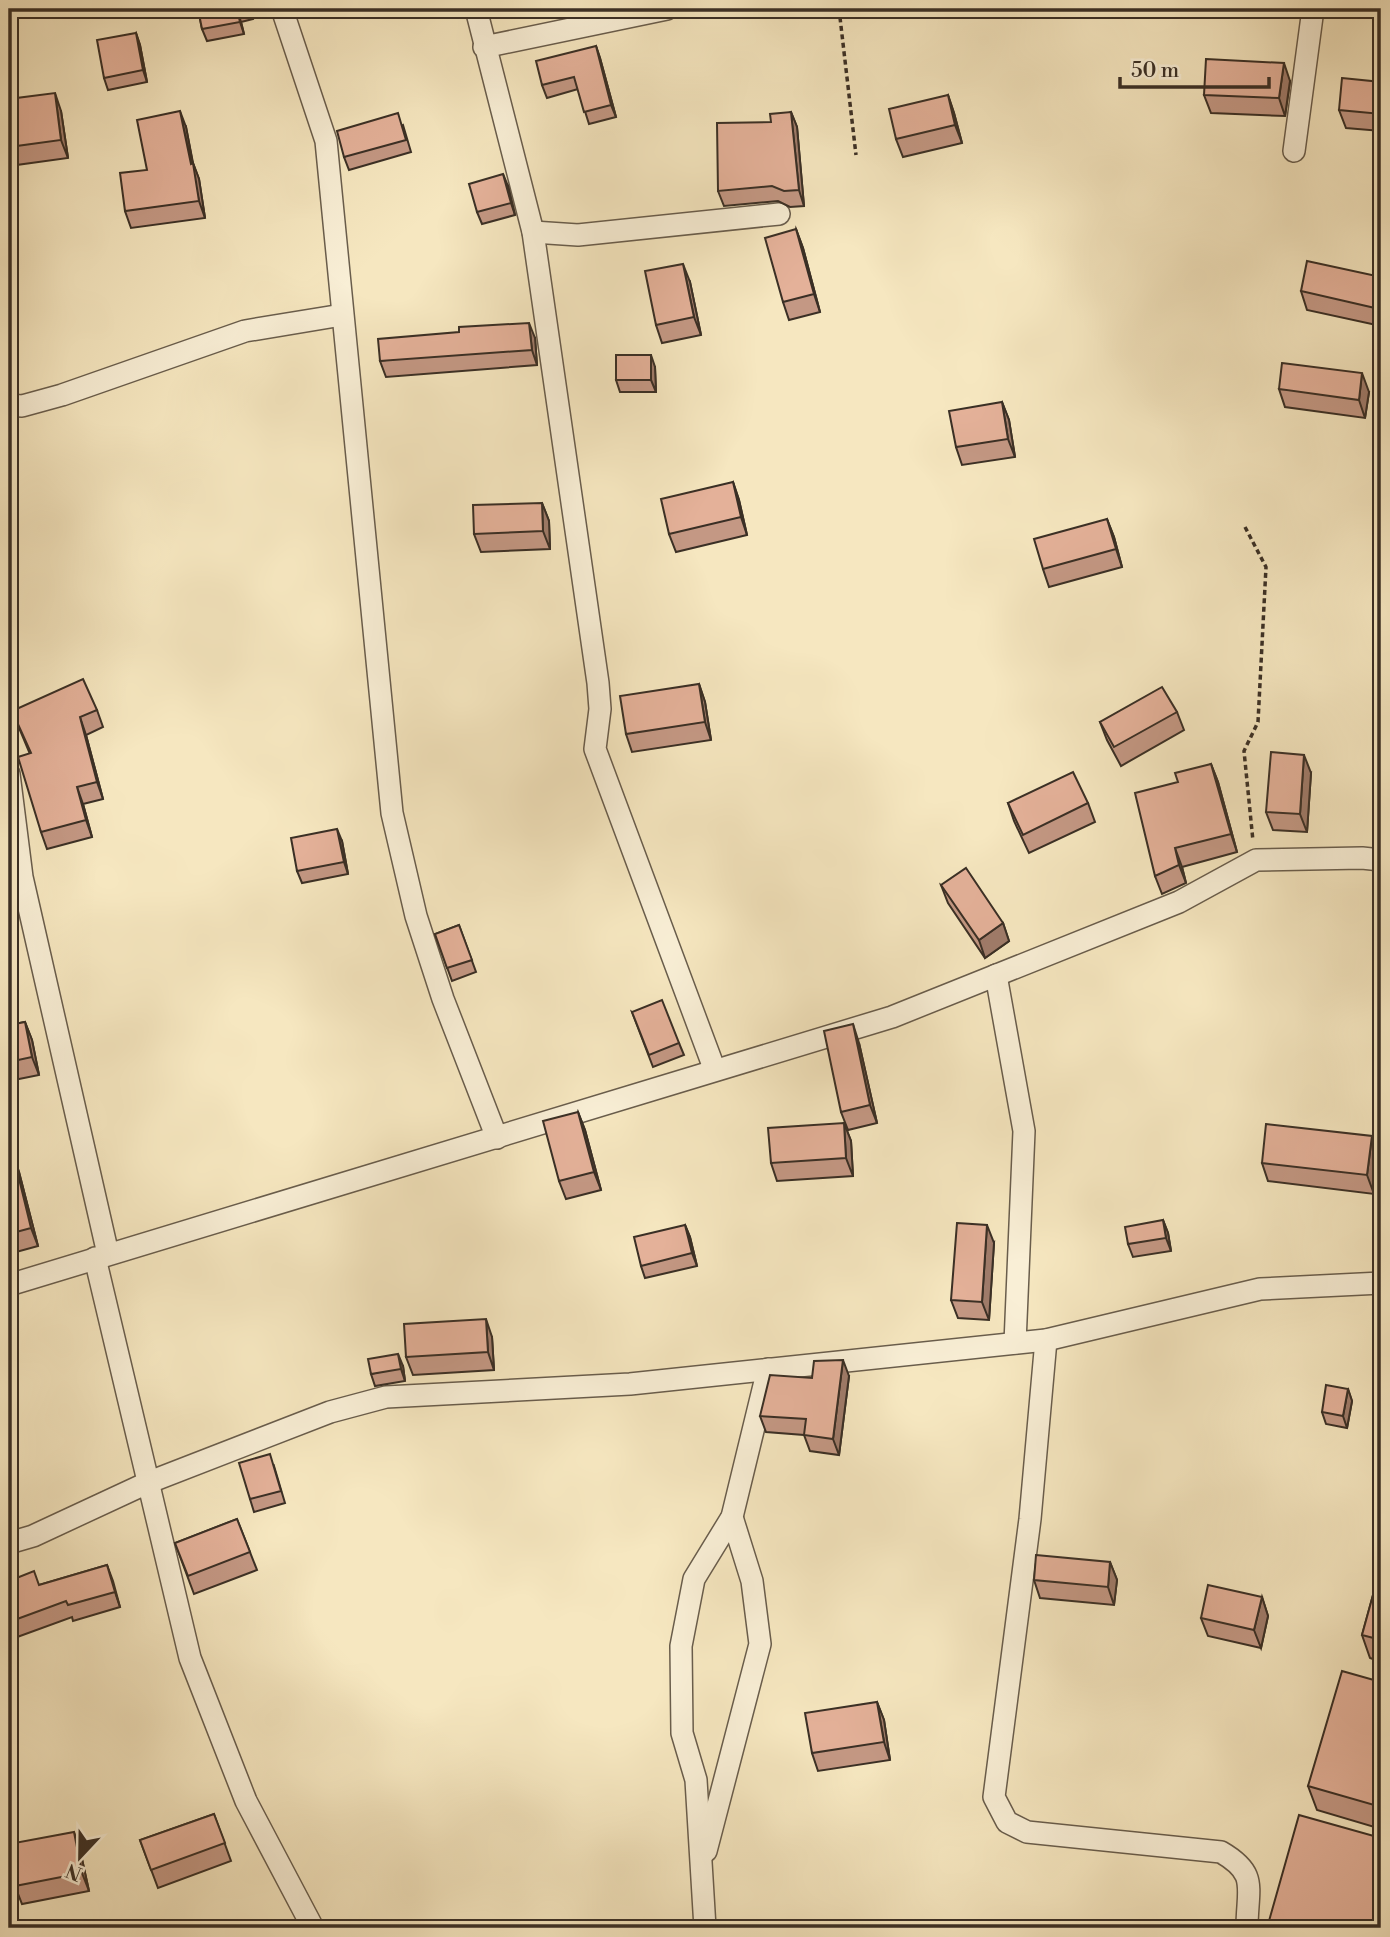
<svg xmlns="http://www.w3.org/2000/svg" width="1390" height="1937" font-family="'Libre Bodoni',serif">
<rect width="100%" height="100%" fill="#f6e7c0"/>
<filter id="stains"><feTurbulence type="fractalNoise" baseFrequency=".00286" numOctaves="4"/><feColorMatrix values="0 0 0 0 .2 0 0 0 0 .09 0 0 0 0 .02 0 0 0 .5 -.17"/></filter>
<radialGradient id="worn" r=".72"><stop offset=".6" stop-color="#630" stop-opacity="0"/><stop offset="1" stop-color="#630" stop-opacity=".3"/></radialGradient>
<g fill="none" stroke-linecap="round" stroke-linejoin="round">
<g stroke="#695d4c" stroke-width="24">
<g id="street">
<path d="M282 9 326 141 392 813 416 916 443 999 497 1138"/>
<path d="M476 9 533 232 598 683 600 709 595 749 714 1068"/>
<path d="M484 47 667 9"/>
<path d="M1294 151 1313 9"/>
<path d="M533 232 578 235 779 214"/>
<path d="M9 405 22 406 62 395 245 331 342 315"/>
<path d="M9 774 22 877 108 1254"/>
<path d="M996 975 1024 1131 1015 1343"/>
<path d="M95 1258 190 1658 246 1801 313 1928"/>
<path d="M9 1285 892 1017 1179 902 1256 860 1362 858 1381 860"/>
<path d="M1046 1340 1030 1519 994 1797 1007 1822 1027 1832 1221 1852C1259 1874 1247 1888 1247 1928"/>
<path d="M9 1543 33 1536 147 1483 330 1412 386 1397 630 1384 1046 1340 1260 1289 1381 1283"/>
<path d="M706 1851 760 1644 752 1581 732 1517"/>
<path d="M705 1928 696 1780 682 1733 681 1646 694 1579 732 1517 768 1369"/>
</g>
</g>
<g stroke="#3a2f25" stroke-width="3.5" stroke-dasharray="5 3.5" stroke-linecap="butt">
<path d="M839 9 856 155"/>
<path d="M1245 527 1266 567 1258 722 1244 751 1253 841"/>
</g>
<use href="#street" stroke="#f9efd6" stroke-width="21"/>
</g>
<g fill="#c49884" stroke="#3a2f25" stroke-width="2">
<path d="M198 9H251L253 19 241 22 244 34 207 41 202 29Z"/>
<path d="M136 33 140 45 147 82 108 90 104 78Z"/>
<path d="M596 46 600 58 616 117 589 124 578 89 547 98 542 85Z"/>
<path d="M1290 81 1285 116 1211 113 1204 95Z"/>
<path d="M1381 82V131L1346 128 1339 110Z"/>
<path d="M948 95 954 113 962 143 903 157 896 139Z"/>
<path d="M9 99 61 111 68 158 9 166Z"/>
<path d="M791 112 797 127 804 206 790 207 778 201 724 206 718 191 771 122Z"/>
<path d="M403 125 411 152 349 170 344 157Z"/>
<path d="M186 127 193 163 199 179 205 218 131 228 125 211 147 170Z"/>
<path d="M508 186 515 215 482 224 477 212Z"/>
<path d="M796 229 803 248 820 312 789 320 783 302Z"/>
<path d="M1381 277V326L1307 310 1301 291Z"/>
<path d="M690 282 701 335 662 343 656 325Z"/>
<path d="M535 338 537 365 386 377 380 361Z"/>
<path d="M655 367 656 392H620L616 380Z"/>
<path d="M1279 389 1369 392 1365 418 1285 407Z"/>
<path d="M1002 402 1009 420 1015 457 962 465 956 447Z"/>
<path d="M733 482 739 500 747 535 676 552 669 534Z"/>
<path d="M542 503 549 521 550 549 481 552 474 534Z"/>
<path d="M1107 519 1114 537 1122 567 1049 587 1043 569Z"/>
<path d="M699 684 705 702 711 740 632 752 626 734Z"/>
<path d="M97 710 103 727 86 735 103 799 83 804 92 837 47 849 41 832 30 754 12 711Z"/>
<path d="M1177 712 1184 730 1121 766 1107 740 1100 722Z"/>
<path d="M1211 764 1218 782 1237 852 1182 867 1186 883 1162 894 1155 876 1178 782Z"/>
<path d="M1311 773 1307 832 1273 830 1266 812Z"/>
<path d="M1008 803H1088L1095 822 1029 853 1014 821Z"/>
<path d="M342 841 348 874 302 883 297 871Z"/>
<path d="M941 885 1003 923 1009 941 985 958 948 903Z"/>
<path d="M459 925 476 972 452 981 435 934Z"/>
<path d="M632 1012 679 1043 684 1055 653 1067Z"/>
<path d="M25 1022 32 1040 39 1075 9 1081V1025Z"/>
<path d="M859 1043 877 1123 848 1130 841 1112Z"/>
<path d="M578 1112 585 1130 601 1190 566 1199 559 1181Z"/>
<path d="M844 1123 851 1141 853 1176 777 1181 771 1163Z"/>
<path d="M1372 1136 1378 1154 1374 1194 1268 1181 1262 1163Z"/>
<path d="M13 1154 19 1172 38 1246 9 1254V1155Z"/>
<path d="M1163 1220 1168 1233 1171 1251 1133 1257 1128 1244Z"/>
<path d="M685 1225 690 1237 697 1266 645 1278 641 1266Z"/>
<path d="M994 1243 989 1320 958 1318 951 1300Z"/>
<path d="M492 1337 494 1370 413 1375 406 1357Z"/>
<path d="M403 1366 405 1381 375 1386 371 1374Z"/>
<path d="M849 1376 839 1455 810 1451 804 1435 766 1432 760 1416 812 1378Z"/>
<path d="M1348 1389 1352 1401 1347 1428 1326 1424 1322 1412Z"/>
<path d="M274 1466 285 1503 254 1512 250 1499Z"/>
<path d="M237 1519 257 1570 194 1594 175 1543Z"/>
<path d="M1110 1562 1117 1580 1114 1605 1040 1598 1034 1580Z"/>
<path d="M107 1565 120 1607 73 1621 72 1617 9 1640V1581L39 1585Z"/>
<path d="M1381 1566V1662L1370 1658 1362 1635Z"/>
<path d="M1262 1597 1268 1616 1261 1648 1208 1636 1201 1618Z"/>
<path d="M1381 1682V1829L1317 1810 1308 1786Z"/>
<path d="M877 1702 884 1720 890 1760 818 1771 812 1753Z"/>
<path d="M214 1814 231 1861 158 1888 140 1840Z"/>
<path d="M80 1850 89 1891 22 1904 15 1886Z"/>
</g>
<g fill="#a07c6b" stroke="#3a2f25" stroke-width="2">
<path d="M237 9 241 22 244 34 240 22Z"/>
<path d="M136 33 140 45 147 82 143 70Z"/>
<path d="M596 46 600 58 616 117 611 105Z"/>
<path d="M1284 63 1290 81 1285 116 1279 98Z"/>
<path d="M55 93 61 111 68 158 61 140Z"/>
<path d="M948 95 954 113 962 143 955 125Z"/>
<path d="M180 111 186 127 194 170 193 163 199 179 205 218 199 201Z"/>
<path d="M791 112 797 127 804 206 799 190Z"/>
<path d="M503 174 508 186 515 215 511 203Z"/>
<path d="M796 229 803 248 820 312 814 294Z"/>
<path d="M683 264 690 282 701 335 694 317Z"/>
<path d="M1381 278V326L1375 308Z"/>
<path d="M529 323 535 338 537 365 532 350Z"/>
<path d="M651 355 655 367 656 392 651 380Z"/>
<path d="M1362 373 1369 392 1365 418 1359 400Z"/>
<path d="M1002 402 1009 420 1015 457 1008 439Z"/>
<path d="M733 482 739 500 747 535 741 517Z"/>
<path d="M542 503 549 521 550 549 543 531Z"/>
<path d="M1107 519 1114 537 1122 567 1116 549Z"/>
<path d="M699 684 705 702 711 740 705 722Z"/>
<path d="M80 717 86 735 103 799 97 782Z"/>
<path d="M1304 755 1311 773 1307 832 1300 814Z"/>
<path d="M1211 764 1218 782 1237 852 1231 834Z"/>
<path d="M77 787 83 804 92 837 86 820Z"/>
<path d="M337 829 342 841 348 874 344 862Z"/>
<path d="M1175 848 1182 867 1186 883 1179 865Z"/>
<path d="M1003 923 1009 941 985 958 979 940Z"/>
<path d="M25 1022 32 1040 39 1075 32 1057Z"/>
<path d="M853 1024 859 1043 877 1123 870 1105Z"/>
<path d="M578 1112 585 1130 601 1190 594 1172Z"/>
<path d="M844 1123 851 1141 853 1176 846 1158Z"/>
<path d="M1372 1136 1378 1154 1374 1194 1367 1175Z"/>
<path d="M13 1154 19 1172 38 1246 31 1228Z"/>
<path d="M1163 1220 1168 1233 1171 1251 1166 1238Z"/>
<path d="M685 1225 690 1237 697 1266 692 1253Z"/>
<path d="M987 1225 994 1243 989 1320 982 1302Z"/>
<path d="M486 1319 492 1337 494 1370 488 1352Z"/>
<path d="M398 1354 403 1366 405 1381 401 1369Z"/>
<path d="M843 1360 849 1376 839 1455 833 1439Z"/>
<path d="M1348 1389 1352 1401 1347 1428 1343 1416Z"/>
<path d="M1110 1562 1117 1580 1114 1605 1108 1587Z"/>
<path d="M107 1565 113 1581 120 1607 115 1592Z"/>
<path d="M1262 1597 1268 1616 1261 1648 1254 1630Z"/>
<path d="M877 1702 884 1720 890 1760 884 1742Z"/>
<path d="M74 1832 80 1850 89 1891 82 1873Z"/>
</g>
<g fill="#e4b199" stroke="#3a2f25" stroke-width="2">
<path d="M198 9H240H237L240 22 202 29Z"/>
<path d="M136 33 143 70 104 78 97 40Z"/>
<path d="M596 46 611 105 584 112 574 77 542 85 536 61Z"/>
<path d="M1206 59 1284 63 1279 98 1204 95Z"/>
<path d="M1342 78 1381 82V114L1339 110Z"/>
<path d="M55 93 61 140 9 147V99Z"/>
<path d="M948 95 955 125 896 139 889 109Z"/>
<path d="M180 111 191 164 193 163 199 201 125 211 120 173 147 170 137 120Z"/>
<path d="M791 112 799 190 784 191 772 186 718 191 717 123 771 122 770 114Z"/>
<path d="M398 113 406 140 344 157 337 131Z"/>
<path d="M503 174 511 203 477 212 469 184Z"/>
<path d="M796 229 814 294 783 302 765 238Z"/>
<path d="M1307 261 1381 277 1375 308 1301 291Z"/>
<path d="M683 264 694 317 656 325 645 271Z"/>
<path d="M529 323 532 350 380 361 378 339 459 332V327Z"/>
<rect x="616" y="355" width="35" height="25"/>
<path d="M1282 363 1362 373 1359 400 1279 389Z"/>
<path d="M1002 402 1008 439 956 447 949 411Z"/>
<path d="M733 482 741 517 669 534 661 499Z"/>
<path d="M542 503 543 531 474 534 473 505Z"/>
<path d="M1107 519 1116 549 1043 569 1034 539Z"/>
<path d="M83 679 97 710 80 717 97 782 77 787 86 820 41 832 18 757 31 753 12 711Z"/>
<path d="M699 684 705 722 626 734 620 696Z"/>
<path d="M1162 687 1177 712 1114 747 1100 722Z"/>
<path d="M1271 752 1304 755 1300 814 1266 812Z"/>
<path d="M1211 764 1231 834 1175 848 1179 865 1155 876 1135 793 1178 782 1175 773Z"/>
<path d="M1073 772 1088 803 1023 835 1008 803Z"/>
<path d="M337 829 344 862 297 871 291 838Z"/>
<path d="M966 868 1003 923 979 940 941 885Z"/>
<path d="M459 925 472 960 447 968 435 934Z"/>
<path d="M662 1000 679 1043 649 1055 632 1012Z"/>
<path d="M25 1022 32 1057 9 1062V1025Z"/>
<path d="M853 1024 870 1105 841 1112 824 1031Z"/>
<path d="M578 1112 594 1172 559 1181 543 1121Z"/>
<path d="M844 1123 846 1158 771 1163 768 1128Z"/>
<path d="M1266 1124 1372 1136 1367 1175 1262 1163Z"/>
<path d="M13 1154 31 1228 9 1234V1155Z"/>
<path d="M1163 1220 1166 1238 1128 1244 1125 1227Z"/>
<path d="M957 1223 987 1225 982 1302 951 1300Z"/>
<path d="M685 1225 692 1253 641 1266 634 1237Z"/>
<path d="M486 1319 488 1352 406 1357 404 1324Z"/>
<path d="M398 1354 401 1369 371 1374 368 1359Z"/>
<path d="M843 1360 833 1439 804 1435 806 1419 760 1416 770 1375 812 1378 814 1361Z"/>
<path d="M1326 1385 1348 1389 1343 1416 1322 1412Z"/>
<path d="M270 1454 281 1491 250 1499 239 1463Z"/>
<path d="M237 1519 250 1552 188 1576 175 1543Z"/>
<path d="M1036 1555 1110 1562 1108 1587 1034 1580Z"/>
<path d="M107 1565 115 1592 68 1605 66 1601 9 1622V1581L34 1571 39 1585Z"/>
<path d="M1381 1566V1640L1362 1635Z"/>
<path d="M1208 1585 1262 1597 1254 1630 1201 1618Z"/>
<path d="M1342 1671 1381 1682V1807L1308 1786Z"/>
<path d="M877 1702 884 1742 812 1753 805 1713Z"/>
<path d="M214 1814 225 1843 151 1870 140 1840Z"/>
<path d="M1299 1815 1381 1838V1928H1267Z"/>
<path d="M74 1832 82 1873 15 1886 9 1853V1844Z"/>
</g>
<rect width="1390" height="1937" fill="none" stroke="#f6e7c0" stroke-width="35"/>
<rect x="10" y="10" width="1369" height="1916" fill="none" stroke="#3a2f25" stroke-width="3.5"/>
<rect x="18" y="18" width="1355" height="1902" fill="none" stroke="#3a2f25" stroke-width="2"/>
<g transform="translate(80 1857) rotate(202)" stroke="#f9efd6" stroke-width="5" paint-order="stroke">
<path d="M0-5L12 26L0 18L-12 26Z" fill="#3a2f25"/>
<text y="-10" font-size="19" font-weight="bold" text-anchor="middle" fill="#3a2f25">N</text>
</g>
<path d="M1120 77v10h149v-10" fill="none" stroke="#3a2f25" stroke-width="3.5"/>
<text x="1131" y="77" font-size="21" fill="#3a2f25" stroke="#f9efd6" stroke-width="5" paint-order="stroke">50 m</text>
<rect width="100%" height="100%" filter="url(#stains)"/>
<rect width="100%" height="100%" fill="url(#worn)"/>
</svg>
